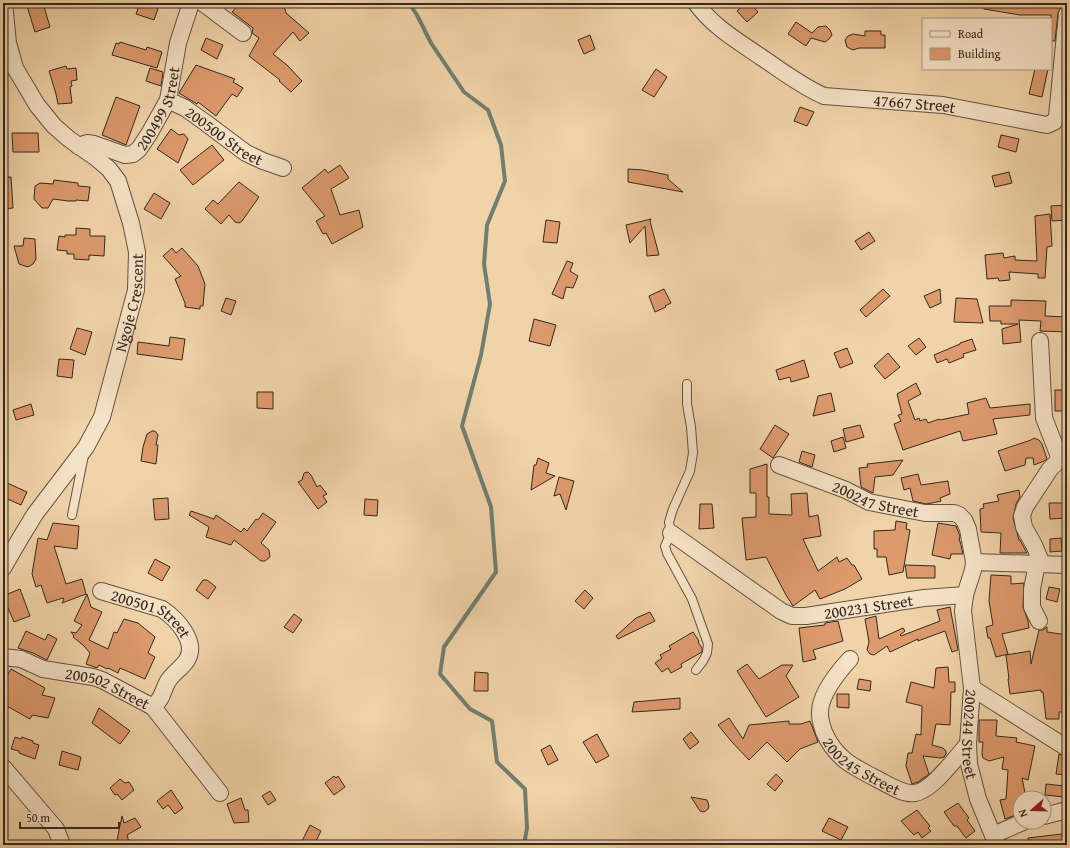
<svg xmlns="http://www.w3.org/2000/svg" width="1070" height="848" font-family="'Gentium Book Plus',serif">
<rect width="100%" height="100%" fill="#f1d3a9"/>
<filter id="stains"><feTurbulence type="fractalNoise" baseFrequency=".005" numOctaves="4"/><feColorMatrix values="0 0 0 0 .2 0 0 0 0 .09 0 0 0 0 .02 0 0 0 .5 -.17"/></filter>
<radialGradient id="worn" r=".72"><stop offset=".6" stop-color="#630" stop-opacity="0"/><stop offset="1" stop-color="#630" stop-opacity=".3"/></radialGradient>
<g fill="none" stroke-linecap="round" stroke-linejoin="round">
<path stroke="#727e70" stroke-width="4" d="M409 3 417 15 431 43 464 92 488 110 501 145 505 181 487 225 484 264 490 304 481 355 462 426 491 507 496 572 444 647 440 674 470 709 492 721 497 762 525 789 527 828 524 845"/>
</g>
<g fill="#dd9a6d" stroke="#34281f">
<path d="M26 3H43L50 27 35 32Z"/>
<path d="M140 3H160L154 20 136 14Z"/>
<path d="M240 3H278L285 9 286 13 309 33 300 41 293 32 273 54 287 65 302 81 291 92 279 81 280 80 249 56 259 38 252 33 253 28 232 12Z"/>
<path d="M746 3H750L758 12 747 22 737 11Z"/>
<path d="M984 3H1063L1058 13 1055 41H1051V15H1020L984 9Z"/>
<path d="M796 22 812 33 818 27 826 26 830 30 832 35 829 39 825 42 811 38 806 46 788 34Z"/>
<path d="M865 31H881V35H885V48H859L853 50 847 47 845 40 848 36 853 34 865 36Z"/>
<path d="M590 35 595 49 584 54 578 40Z"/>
<path d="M206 38 223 45 217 59 201 50Z"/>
<path d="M120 42 146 50 147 47 162 52 157 68 112 55 116 43 119 44Z"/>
<path d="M196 65 235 79 233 82 243 88 237 97 232 94 216 116 198 102 197 104 179 93Z"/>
<path d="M66 66 67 69 76 68 77 80 71 81 72 86 70 87 72 103 58 104 56 94 49 71Z"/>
<path d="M150 68 163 72 161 86 146 81Z"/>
<path d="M656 69 667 77 654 97 642 90Z"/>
<path d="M1035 69H1048L1042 97 1029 94Z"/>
<path d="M116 97 140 106 126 145 102 135Z"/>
<path d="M800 107 814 112 807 126 794 121Z"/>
<path d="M171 129 179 135 184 134 188 139 178 163 157 149Z"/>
<path d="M12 133H38L39 152H13Z"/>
<path d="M1001 135 1019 139 1016 152 998 147Z"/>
<path d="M212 145 224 160 193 185 180 170Z"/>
<path d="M340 165 349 178 331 189 340 215 359 210 363 227 332 244 326 233 323 234 316 221 325 216 302 188 325 169 328 173Z"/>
<path d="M628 169 643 170 668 175V179L683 192 628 182Z"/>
<path d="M1009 172 1012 183 995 187 992 176Z"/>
<path d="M3 177H11L13 208 3 209Z"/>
<path d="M54 180 78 183V186L90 187 88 201 76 200V201H68L53 199 48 208H42L34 199 35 186 40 183 53 184Z"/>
<path d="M239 182 259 197 242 221 239 223 235 222 229 215 221 224 205 209 213 200 218 204Z"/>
<path d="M154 193 170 203 161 219 144 209Z"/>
<path d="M1067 205V220L1052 221 1051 206Z"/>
<path d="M1050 214 1052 246 1047 247 1045 278H1038V274L1009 272 1010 280 999 281 998 278 987 279 985 255 1003 253 1004 258 1015 256V260L1037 261 1035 216Z"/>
<path d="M651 219 650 221 659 255 647 256 645 226 630 243 626 225Z"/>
<path d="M546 220 560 222 557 243 543 242Z"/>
<path d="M76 228 90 229V236H105L104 256 89 255V260L74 259V254H67V251L57 250 59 236 65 237V235H76Z"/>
<path d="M869 232 875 241 861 250 855 241Z"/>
<path d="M24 238 35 239 36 259 33 264 28 267 19 264 14 246H23Z"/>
<path d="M172 248 176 253 182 248 198 266 205 284 203 306H200V309L185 307V303L175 279 181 276 163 256Z"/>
<path d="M567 261 573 263 570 271 578 276 573 288 566 287 563 299 552 294Z"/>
<path d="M664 289 671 303 665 306 666 307 655 312 649 296Z"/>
<path d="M883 289 890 296 866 317 860 310Z"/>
<path d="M940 289 941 303 930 308 924 296Z"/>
<path d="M226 298 236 301 231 315 221 311Z"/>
<path d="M956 298 977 299 983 323 954 322Z"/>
<path d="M1011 300 1046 301 1045 316 1067 317V332L1040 331 1041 321 1019 320 1021 342 1003 344 1002 329 1018 324H1001V321H990L989 306H1011Z"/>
<path d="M534 319 556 325 550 346 529 341Z"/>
<path d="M77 328 92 332 85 355 70 349Z"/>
<path d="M170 337 185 339 182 360 137 354 138 342 169 346Z"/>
<path d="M919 338 926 347 916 355 908 346Z"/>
<path d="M972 339 976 350 963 354 964 357 949 363 947 359 937 363 934 355 960 344V343Z"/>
<path d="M847 348 853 363 840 368 834 353Z"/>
<path d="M888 353 900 367 885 379 874 366Z"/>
<path d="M59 359 74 360 72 378 57 376Z"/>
<path d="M804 360 809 377 791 382 790 377 779 380 776 370Z"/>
<path d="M916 383 921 394 908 401 915 420 919 418 920 421 926 419 928 423 939 419 940 420 969 414 967 403 986 398 990 408 1030 404V415L993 419 997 434 963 441 960 431 903 450 894 424 901 421 898 415 902 414 897 394Z"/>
<rect x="1055" y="390" width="12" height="21"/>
<path d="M257 392H273V409L257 408Z"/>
<path d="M831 393 835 411 813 416 818 396Z"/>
<path d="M31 404 34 415 16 420 13 410Z"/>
<path d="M775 425 789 434 773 458 760 449Z"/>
<path d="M860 425 864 437 846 442 843 429Z"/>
<path d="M152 431H155L158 435 156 445H158L156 464 141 461 143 447 147 434Z"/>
<path d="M843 437 846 448 834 452 831 441Z"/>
<path d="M1034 438 1039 440 1042 444 1047 459 1044 461 1034 465 1033 458H1026L1025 465 1005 471 998 451 1031 440Z"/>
<path d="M802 451 815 455 812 467 799 462Z"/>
<path d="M538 458 549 463 546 473 555 476 531 490 534 465H536Z"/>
<path d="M903 460 893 475 875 477 873 493 861 487 859 468 868 467 867 464Z"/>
<path d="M767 464V497H769V514L792 515 791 494 807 493 809 517 818 515 821 536 803 539 818 571 837 557 839 562 847 558 852 565H854L862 579 845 589 820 599 815 590 793 606 786 595 766 557 746 560 742 518 756 517V493H750V469Z"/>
<path d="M308 472 311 475 317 487 320 485 327 494 323 496 327 502 318 509 298 482 302 480 304 473Z"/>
<path d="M918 474 921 485 948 481 950 494 940 498 941 501 932 503 926 504 913 501 910 488 904 490 901 478Z"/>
<path d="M559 477 574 481 566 510 560 494 554 496Z"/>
<path d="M3 481 27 492 21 505 3 497Z"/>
<path d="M1019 490 1020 497 1016 504 1013 518 1019 540H1020L1027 553H1000L1001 533 981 532 980 509 984 508 983 504 999 501 997 495Z"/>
<path d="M168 498 169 519 155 520 153 499Z"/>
<path d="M365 499 378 500 377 516 364 515Z"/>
<path d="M1049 503H1067V518L1050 519Z"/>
<path d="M700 504H712L714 528 699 529Z"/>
<path d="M191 511 214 519 216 515 241 532 244 528 247 531 256 519 258 520 263 513 276 522 261 543 269 550 270 557 265 561H261L234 540 231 545 206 537 209 527 189 515Z"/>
<path d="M896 521 907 523 906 529 910 530 903 572 889 575 886 557H877V549H874V531L895 530Z"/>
<path d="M53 523 79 526 77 549 54 546 66 584 82 579 86 594 62 603 64 599 63 598 47 603 41 585 36 587 32 574 38 538 47 540Z"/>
<path d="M938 523 956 526 960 536 959 541H960L963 554H951L950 559 932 555Z"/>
<path d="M1061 538 1062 551 1050 552V539Z"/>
<path d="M155 559 170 567 162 581 148 573Z"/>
<path d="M905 565 935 566V578H907Z"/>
<path d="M991 575 1011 576V584L1024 583 1023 607 1028 621 1029 628 1002 634 1008 654 996 657 990 638H988L986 627 993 625 989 601Z"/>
<path d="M203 580H207L216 587 208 599 196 590Z"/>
<path d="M1049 587 1060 589 1057 602 1046 599Z"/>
<path d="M20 589 30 616 14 622 3 596Z"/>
<path d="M585 590 593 598 584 609 575 601Z"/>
<path d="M87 594 91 607 102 612 89 640 108 649 114 632 117 633 124 619 138 623 155 637 148 653 155 657 145 679 120 668 118 673 108 668 107 669 99 665 97 668 86 664 90 653 83 645 73 637 74 636 71 632 76 633 82 625 74 621Z"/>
<path d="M950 607 958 650 952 652 945 631 918 641V639L890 652 887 646 874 655 870 654 867 650 869 642 865 619 876 616 879 639 903 628 905 631 900 635 901 636 940 621 937 610Z"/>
<path d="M650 612 655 621 618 639 616 636 636 618Z"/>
<path d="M294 614 302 620 293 633 284 627Z"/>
<path d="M838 621 843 641 813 650 816 659 803 662 799 628 825 625V623Z"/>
<path d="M1047 627V632L1067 635V712H1059V719H1046L1043 692H1041V690L1010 694 1008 679H1009L1006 655 1030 651 1031 664 1039 630H1043Z"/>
<path d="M26 631 45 640 48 634 57 639 47 660 33 653 18 648Z"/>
<path d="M693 632 699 641 698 642 702 648V652L681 664 682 667 671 673 668 668 662 672 655 663 662 658 660 655 671 649 669 646Z"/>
<path d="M747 664 759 679 782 665H793L786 676 799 697 766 717 737 671Z"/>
<path d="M948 667 949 682H955V692H951L950 725 936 724 932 745 943 748 946 751V754L944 757 941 758 923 756 929 774 918 782 912 784 906 766 908 753H912L916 734 921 735 922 706 906 702 911 682 934 688 936 668Z"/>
<path d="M11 669 45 688 42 695 55 698 48 718 32 715 30 719 3 704V684Z"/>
<path d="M475 672 488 673V691H474Z"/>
<path d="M859 679 871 681 870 691 857 689Z"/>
<path d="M837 694H849V708L837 707Z"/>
<path d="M680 698V709L632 712 634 702Z"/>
<path d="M99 708 130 731 120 744 92 723Z"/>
<path d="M729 718 743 739 749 725 789 721V724H801L810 721 818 742 800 749 787 762 767 742 749 760 732 742 718 725Z"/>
<path d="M979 720H997L996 736 1017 738 1016 742 1035 746 1028 780 1022 778 1026 798H1020V813L1008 818 1005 819 1000 800 1006 799 1008 770 1002 769 1004 757 989 761 983 758 982 754 983 742H979Z"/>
<path d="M691 732 699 742 690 749 683 739Z"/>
<path d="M597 734 609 756 596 763 583 742Z"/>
<path d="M15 737 21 739 22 737 33 741V743L39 745 35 759 19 753V751L11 749Z"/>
<path d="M550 745 558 760 548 765 541 750Z"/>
<path d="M62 751 81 757 78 770 59 765Z"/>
<path d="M1059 754 1067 757V775L1056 774Z"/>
<path d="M776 774 783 781 775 791 767 784Z"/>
<path d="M334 776 336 778 338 776 345 787 334 795 325 783Z"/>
<path d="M120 779 125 783 129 782 134 790 122 800 117 794 115 795 110 788Z"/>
<path d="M1046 784 1065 786 1064 797 1045 795Z"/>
<path d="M171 790 183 808 175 814 168 805 163 809 157 801Z"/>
<path d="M270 791 276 800 268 805 262 796Z"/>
<path d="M691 797 707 800 709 806 708 809 704 812 700 811Z"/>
<path d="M241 798 245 810H248L249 822 234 823 227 804Z"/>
<path d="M958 803 969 818 967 820 975 831 966 838 957 826H954L944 812Z"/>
<path d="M917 810 930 826 928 828 931 831 922 838 918 832 914 835 901 821Z"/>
<path d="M122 816 124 823 135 818 141 827 127 835 130 845H116Z"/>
<path d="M829 818 848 827 841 840 822 831Z"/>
<path d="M310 825 321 831 314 845H300Z"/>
<path d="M1062 834 1064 845H1029L1028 838Z"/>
</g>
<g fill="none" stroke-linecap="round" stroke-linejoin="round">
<g stroke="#635342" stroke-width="10">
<g id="service">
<path d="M687 384V404L691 427 693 453 690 471 673 509 669 522 671 533 665 546 667 553 692 599 708 644 707 653 703 661 696 670"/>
<path d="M72 515 84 455"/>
</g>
</g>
<g stroke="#635342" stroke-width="18">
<g id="minor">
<path d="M203 3 243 33"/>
<path id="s1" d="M696 3C713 27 738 41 761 57 782 71 801 86 824 96L943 105 1047 125 1054 122 1057 116 1067 14"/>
<path id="s2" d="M168 100 185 108 206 123 246 153 263 161 283 168"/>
<path id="s3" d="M78 146 87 143 94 144 125 155 133 154 139 149 149 134 168 100 178 43 191 3"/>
<path d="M1040 341 1044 418 1060 459"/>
<path id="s4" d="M779 465 846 490 869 502 925 513H954L959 515 964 520 968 529 974 562"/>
<path id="s5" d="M671 533 781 611 792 616H806L924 598 965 595 973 570 974 562 1067 565"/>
<path d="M1037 564 1032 589V607L1039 621"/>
<path d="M1042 564 1034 545 1024 527 1022 516 1025 507 1050 469 1060 459 1067 457"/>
<path id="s6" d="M3 568 21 537 35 514 86 447 102 417 136 290 137 252 131 223 118 181 109 169 96 158 69 139 54 126 37 105 15 68 8 43 4 3"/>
<path id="s7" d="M101 591 162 609C177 619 198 642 187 660 182 668 173 673 168 681 162 691 164 697 153 707"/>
<path id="s8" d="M965 595 963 611 972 688 968 744 969 764 978 799 997 845"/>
<path id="s9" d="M3 657 21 659 43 669 93 677 102 680 153 707 220 793"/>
<path id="s10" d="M850 659C838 672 819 696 820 714 820 721 822 726 824 732 829 744 836 753 846 761 855 768 866 773 875 778 886 783 902 795 915 793 932 791 956 757 968 744"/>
<path d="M972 688 1067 748"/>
<path d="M3 767 56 829 62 845"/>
<path d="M1044 816 1067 810"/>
<path d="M993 835 1023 822"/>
</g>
</g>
<use href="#service" stroke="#f6e2c7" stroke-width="8"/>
<use href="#minor" stroke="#f6e2c7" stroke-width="16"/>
</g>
<g text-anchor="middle" stroke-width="3.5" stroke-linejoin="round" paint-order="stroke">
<g font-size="16" fill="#34281f" stroke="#f6e2c7">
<text dy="6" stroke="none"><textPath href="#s1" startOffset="250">47667 Street</textPath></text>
<text dy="6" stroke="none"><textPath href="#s3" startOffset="111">200499 Street</textPath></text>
<text dy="6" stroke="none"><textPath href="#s2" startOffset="67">200500 Street</textPath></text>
<text dy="6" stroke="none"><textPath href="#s6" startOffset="299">Ngoje Crescent</textPath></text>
<text dy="6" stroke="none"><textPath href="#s4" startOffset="103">200247 Street</textPath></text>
<text dy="6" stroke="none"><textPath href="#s5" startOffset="224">200231 Street</textPath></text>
<text dy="6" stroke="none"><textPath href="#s7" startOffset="56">200501 Street</textPath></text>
<text dy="6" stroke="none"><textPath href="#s9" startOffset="110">200502 Street</textPath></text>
<text dy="6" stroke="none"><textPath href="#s8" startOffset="140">200244 Street</textPath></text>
<text dy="6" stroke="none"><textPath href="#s10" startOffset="135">200245 Street</textPath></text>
</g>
</g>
<rect width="1070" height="848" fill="none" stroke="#f1d3a9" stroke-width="16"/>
<rect x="4" y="4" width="1062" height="840" fill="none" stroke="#34281f" stroke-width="2"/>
<rect x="8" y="8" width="1054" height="832" fill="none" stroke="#34281f"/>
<rect x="922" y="18" width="130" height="52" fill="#f6e2c7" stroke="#a89884"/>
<rect x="930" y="31" width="20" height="6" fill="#f6e2c7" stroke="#a89884"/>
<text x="958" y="38" font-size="12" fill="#34281f">Road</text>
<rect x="930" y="48" width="20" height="12" fill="#dd9a6d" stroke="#a89884"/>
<text x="958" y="58" font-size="12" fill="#34281f">Building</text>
<g transform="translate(1032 810) rotate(250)"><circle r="19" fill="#f6e2c7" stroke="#a89884"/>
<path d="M0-3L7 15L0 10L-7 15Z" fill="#8f2418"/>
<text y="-6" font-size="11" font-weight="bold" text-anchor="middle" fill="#34281f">N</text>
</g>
<path d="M20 822v6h99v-6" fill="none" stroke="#34281f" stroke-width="2"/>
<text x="26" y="822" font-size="12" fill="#34281f" stroke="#f6e2c7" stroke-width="3" paint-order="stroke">50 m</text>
<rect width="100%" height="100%" filter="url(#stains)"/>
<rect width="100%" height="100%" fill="url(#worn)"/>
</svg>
